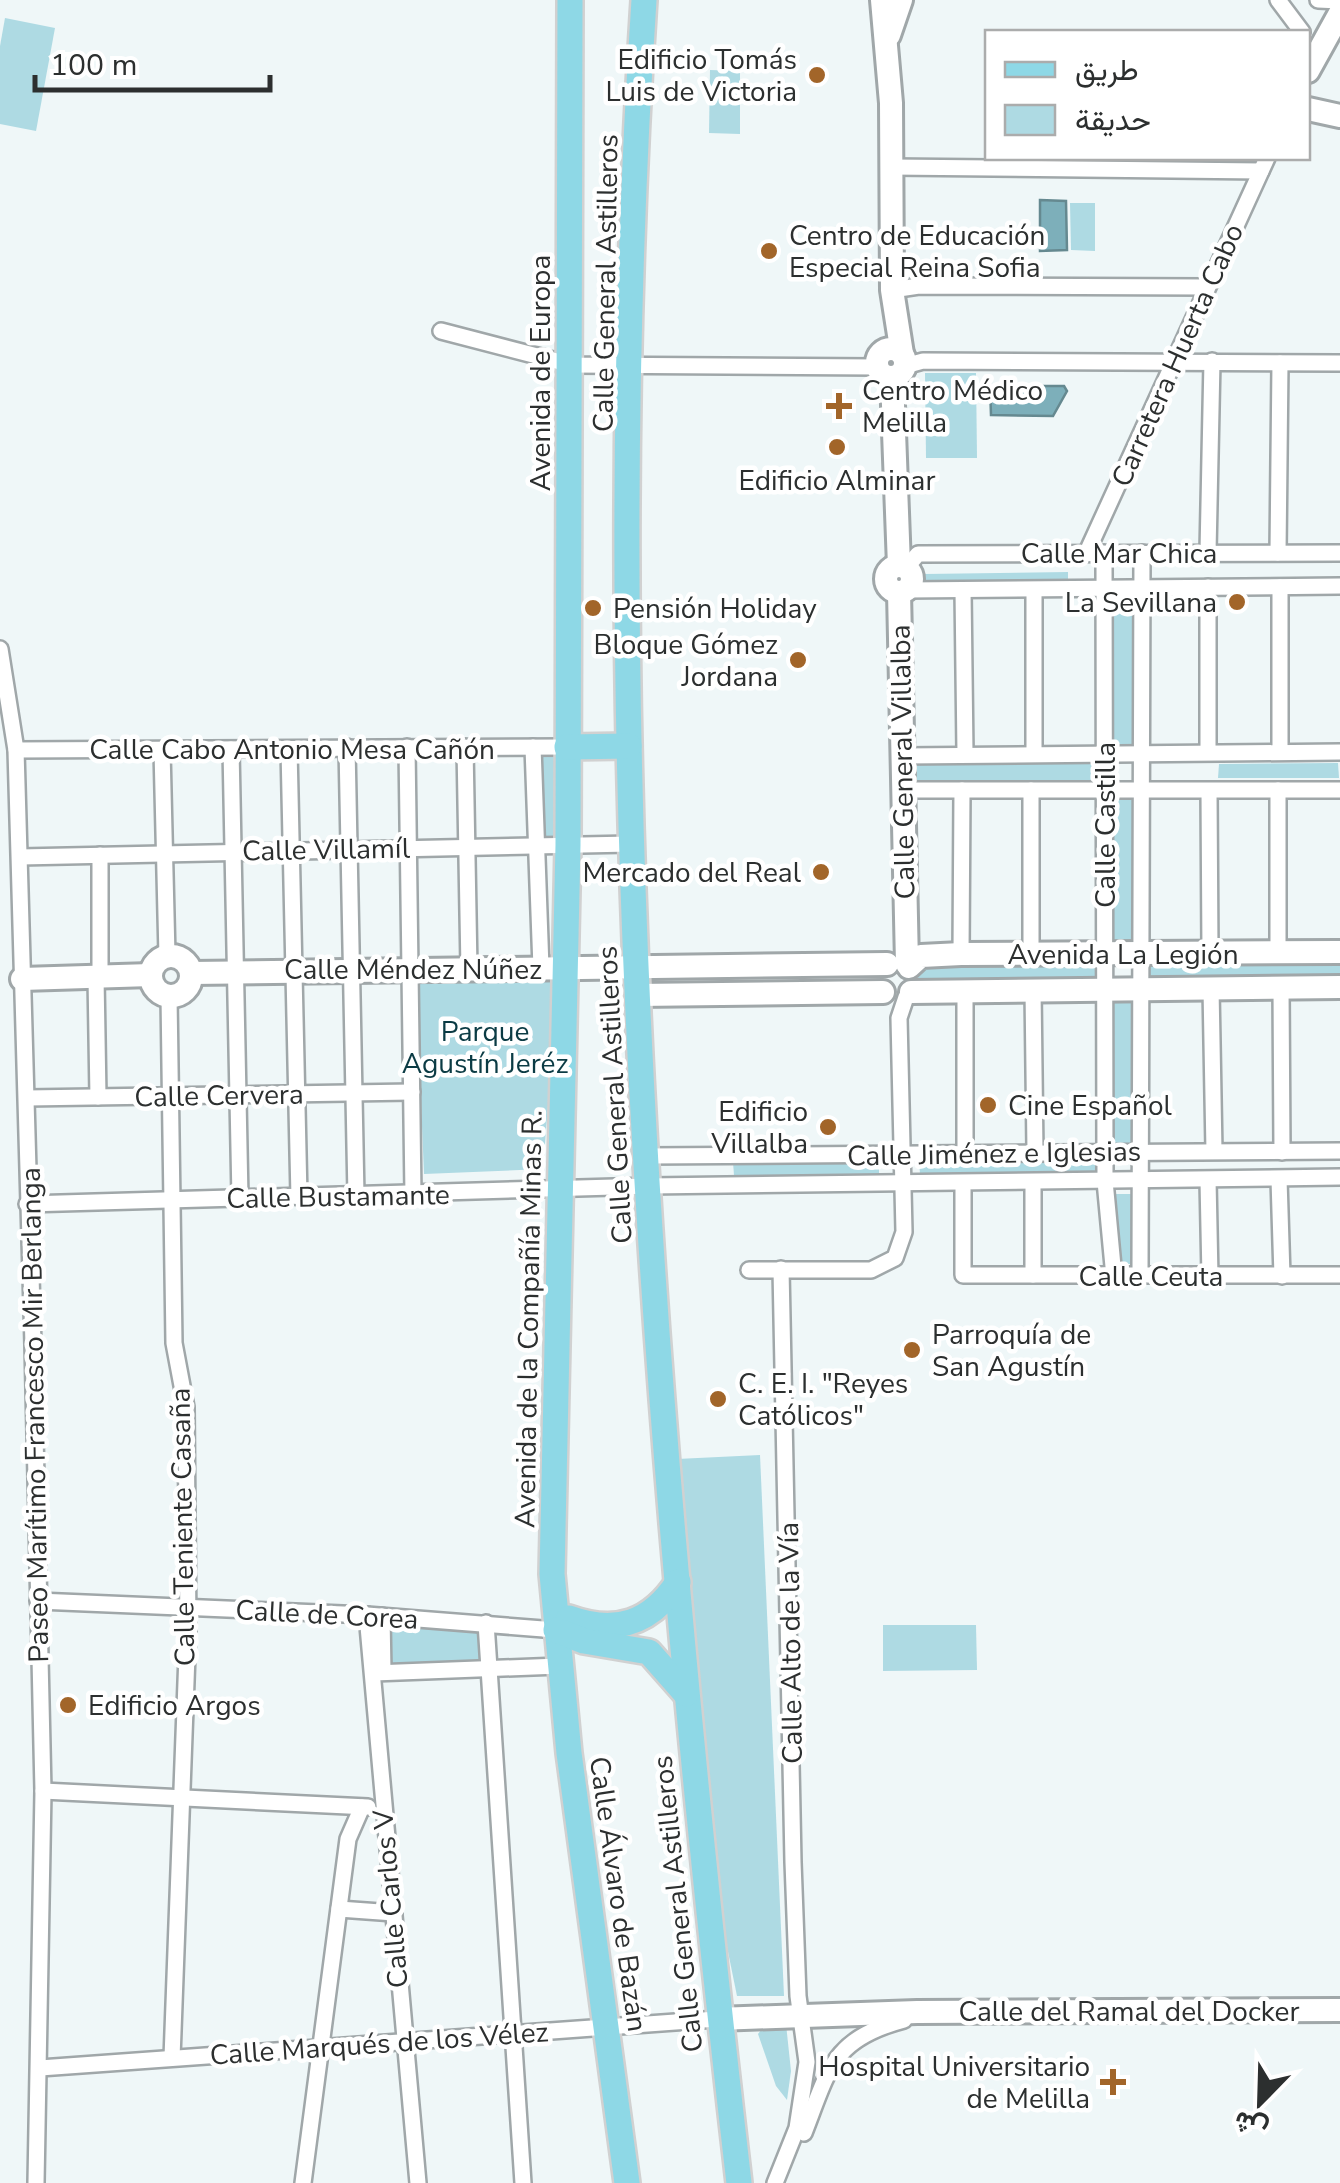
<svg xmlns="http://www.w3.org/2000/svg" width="1340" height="2183" font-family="'Nunito Sans',Vazirmatn,sans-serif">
<rect width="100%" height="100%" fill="#eff7f8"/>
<g fill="#aedae3">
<path d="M5 18 55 28 36 131 0 124V46Z"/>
<path d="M710 70 740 71V134L709 133Z"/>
<path d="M1070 203H1095V251L1071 250Z"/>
<path d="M925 373H976L977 458H926Z"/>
<path d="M1068 572V585L924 586V574Z"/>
<path d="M1111 594H1132V745L1112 746Z"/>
<path d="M542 753H557V837L544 838Z"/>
<path d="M1097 761 1098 782 917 783 916 762Z"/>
<path d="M1338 763 1339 778H1218L1219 764Z"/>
<path d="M1112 796H1133L1134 945H1114Z"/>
<path d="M1340 958V979L1148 980V959Z"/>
<path d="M1099 959V981H918V960Z"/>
<path d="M558 978 543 1169 424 1174 416 981Z"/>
<path d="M1134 994 1135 1143H1114L1113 995Z"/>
<path d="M1098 1158 1099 1173 920 1174 919 1160Z"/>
<path d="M733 1161H879V1175L734 1176Z"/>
<path d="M1113 1194H1134L1135 1264H1113Z"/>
<path d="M760 1455 784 1996H737L713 1878 677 1459Z"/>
<path d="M385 1620 484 1625V1664L388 1668Z"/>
<path d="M883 1625H976L977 1670 883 1671Z"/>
<path d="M786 2024 791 2071 787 2100 776 2086 758 2034 764 2026Z"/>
</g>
<g fill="#7dafba" stroke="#658990" stroke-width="2.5">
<path d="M1040 200 1066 201 1067 250 1040 251Z"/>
<path d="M1064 386 1067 391 1053 416 991 415 990 386Z"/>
</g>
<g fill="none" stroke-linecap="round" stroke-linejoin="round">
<g stroke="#a0a7a9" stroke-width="20">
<g id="street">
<path d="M1278 0 1302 32"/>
<path d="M1318 0 1340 1"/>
<path d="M891 167 1261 171"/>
<path d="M892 290 919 286 1207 287"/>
<path d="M441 331 572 365 877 367"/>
<path d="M905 366 923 361 1340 363"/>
<path d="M1087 552 1267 158"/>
<path d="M1208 552 1212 361"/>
<path d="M1104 553 1105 1181 1114 1277"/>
<path d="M1278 553 1280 363"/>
<path d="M906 568 918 554 1340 553"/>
<path d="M1280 587V752"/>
<path d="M907 590 1340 586"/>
<path d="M963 590 965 754"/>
<path d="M0 649 16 750 33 1345 43 1791 36 2183"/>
<path d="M347 747 356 1196"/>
<path d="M407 747 413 1195"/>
<path d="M465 747 469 969"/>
<path d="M533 747 541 968"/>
<path d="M231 749 240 1198"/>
<path d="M289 749 299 1197"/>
<path d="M16 750 567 747"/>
<path d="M162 750 167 956"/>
<path d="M1208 752V587"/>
<path d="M1034 753V590"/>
<path d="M902 756 1340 752"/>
<path d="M902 790H1340"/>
<path d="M1278 790V953"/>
<path d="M1209 791 1210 954"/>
<path d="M100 855V977"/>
<path d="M20 857 631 844"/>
<path d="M961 954 962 790"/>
<path d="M1031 954V790"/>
<path d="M96 977 98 1097"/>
<path d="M1281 987 1282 1152"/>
<path d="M1211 988 1214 1151"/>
<path d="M1033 989 1035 1152"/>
<path d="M965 990V1154"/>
<path d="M169 996 174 1343 186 1407 188 1628 172 2058"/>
<path d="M27 1098 412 1092"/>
<path d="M647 1156 1340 1151"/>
<path d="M1279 1179 1282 1276"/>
<path d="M1208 1180 1210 1277"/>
<path d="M1033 1182V1275"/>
<path d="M963 1183V1275H1340"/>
<path d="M27 1204 649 1186 1340 1177"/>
<path d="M749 1270H871L895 1258 904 1232 899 1018 906 997"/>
<path d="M1140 1277 1142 553"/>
<path d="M38 1601 367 1615 556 1630"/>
<path d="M367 1615 418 2183"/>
<path d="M382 1616 383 1672"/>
<path d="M486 1623 523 2183"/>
<path d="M374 1673 559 1666"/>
<path d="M43 1791 368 1807"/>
<path d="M339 1909 394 1913"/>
<path d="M40 2068 717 2019"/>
<path d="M804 2133C829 2069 832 2039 904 2020"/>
<path d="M303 2183 348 1839 362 1807"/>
<path d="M775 2183 797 2128 807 2062 798 1996 793 1862 781 1269"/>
</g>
</g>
<g stroke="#a0a7a9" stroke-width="28">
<g id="secondary">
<path d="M882 0 891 103 892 290 902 354"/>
<path d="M889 35 901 0"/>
<path d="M1308 71 1340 13"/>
<path d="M1308 109 1340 116"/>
<circle cx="891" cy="363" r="14"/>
<path d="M892 378 899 566"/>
<circle cx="899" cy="579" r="13"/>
<path d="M899 592 907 964"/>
<circle cx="171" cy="976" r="20"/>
<path d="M909 967 921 956 961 954 1340 952"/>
<path d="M191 973 887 964"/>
<path d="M22 979 151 975"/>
<path d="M911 992 1340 987"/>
<path d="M637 995 883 992"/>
<path d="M717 2019 917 2012 1340 2010"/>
</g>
</g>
<g stroke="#d1d1d1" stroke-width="30">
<g id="primary">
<path d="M570 0 568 845 552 1574 569 1753 627 2183"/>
<path d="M644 0C596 728 655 1460 739 2183"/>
<path d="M567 747 629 746"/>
<path d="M569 1618C616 1635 651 1623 678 1582"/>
<path d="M556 1630 584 1641 649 1652 686 1694"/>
</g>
</g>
<use href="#street" stroke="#fff" stroke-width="15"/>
<use href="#secondary" stroke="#fff" stroke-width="22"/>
<use href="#primary" stroke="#8ed8e6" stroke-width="25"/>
</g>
<g fill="#a26529" stroke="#fff" stroke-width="4">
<circle cx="817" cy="75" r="10"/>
<circle cx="769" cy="251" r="10"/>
<path d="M834 391h10v10h10v10h-10v10h-10v-10h-10v-10h10z"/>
<circle cx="837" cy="447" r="10"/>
<circle cx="1237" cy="602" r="10"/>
<circle cx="593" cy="608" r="10"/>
<circle cx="798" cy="660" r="10"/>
<circle cx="821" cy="872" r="10"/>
<circle cx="988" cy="1105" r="10"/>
<circle cx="828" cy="1127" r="10"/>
<circle cx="912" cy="1350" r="10"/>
<circle cx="718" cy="1399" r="10"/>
<circle cx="68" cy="1705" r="10"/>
<path d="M1108 2067h10v10h10v10h-10v10h-10v-10h-10v-10h10z"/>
</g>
<g text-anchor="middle" stroke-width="9" stroke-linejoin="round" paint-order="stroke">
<g font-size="28" fill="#2c2f2f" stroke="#fff" text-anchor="start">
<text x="797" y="69" text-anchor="end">Edificio Tomás<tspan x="797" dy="32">Luis de Victoria</tspan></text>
<text x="789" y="245">Centro de Educación<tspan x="789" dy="32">Especial Reina Sofia</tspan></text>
<text x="862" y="400">Centro Médico<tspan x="862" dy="32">Melilla</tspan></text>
<text x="837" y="490" text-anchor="middle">Edificio Alminar</text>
<text x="1217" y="612" text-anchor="end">La Sevillana</text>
<text x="613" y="618">Pensión Holiday</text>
<text x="778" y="654" text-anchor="end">Bloque Gómez<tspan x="778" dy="32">Jordana</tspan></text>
<text x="801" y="882" text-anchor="end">Mercado del Real</text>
<text x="1008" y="1115">Cine Español</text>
<text x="808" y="1121" text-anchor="end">Edificio<tspan x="808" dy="32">Villalba</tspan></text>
<text x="932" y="1344">Parroquía de<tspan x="932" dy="32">San Agustín</tspan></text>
<text x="738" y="1393">C. E. I. "Reyes<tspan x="738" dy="32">Católicos"</tspan></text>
<text x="88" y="1715">Edificio Argos</text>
<text x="1090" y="2076" text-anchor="end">Hospital Universitario<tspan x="1090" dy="32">de Melilla</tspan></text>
</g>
<g font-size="28" fill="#2c2f2f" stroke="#fff">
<text transform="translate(605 283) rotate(-89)" y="10">Calle General Astilleros</text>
<text transform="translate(1177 355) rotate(-66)" y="10">Carretera Huerta Cabo</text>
<text transform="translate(540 373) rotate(-90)" y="10">Avenida de Europa</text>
<text x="1119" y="563">Calle Mar Chica</text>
<text x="292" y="759">Calle Cabo Antonio Mesa Cañón</text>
<text transform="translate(902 762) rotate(-91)" y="10">Calle General Villalba</text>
<text transform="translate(1105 825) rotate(-90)" y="10">Calle Castilla</text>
<text transform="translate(326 849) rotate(-1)" y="10">Calle Villamíl</text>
<text x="1123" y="964">Avenida La Legión</text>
<text x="413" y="979">Calle Méndez Núñez</text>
<text transform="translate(219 1095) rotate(-1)" y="10">Calle Cervera</text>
<text transform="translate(614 1095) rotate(-93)" y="10">Calle General Astilleros</text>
<text transform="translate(994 1153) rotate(-1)" y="10">Calle Jiménez e Iglesias</text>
<text transform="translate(338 1196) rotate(-1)" y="10">Calle Bustamante</text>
<text x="1151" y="1286">Calle Ceuta</text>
<text transform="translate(528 1319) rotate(-89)" y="10">Avenida de la Compañía Minas R.</text>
<text transform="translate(34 1415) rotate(-91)" y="10">Paseo Marítimo Francesco Mir Berlanga</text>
<text transform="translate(182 1527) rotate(-91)" y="10">Calle Teniente Casaña</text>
<text transform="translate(327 1614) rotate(3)" y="10">Calle de Corea</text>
<text transform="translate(790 1643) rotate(-91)" y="10">Calle Alto de la Vía</text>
<text transform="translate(619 1894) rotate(82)" y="10">Calle Álvaro de Bazán</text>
<text transform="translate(390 1899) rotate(-95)" y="10">Calle Carlos V</text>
<text transform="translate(677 1904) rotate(-96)" y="10">Calle General Astilleros</text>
<text x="1129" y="2021">Calle del Ramal del Docker</text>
<text transform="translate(379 2043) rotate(-4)" y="10">Calle Marqués de los Vélez</text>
</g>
<g font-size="28" fill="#0b3b44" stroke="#fff">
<text x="485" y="1041">Parque<tspan x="485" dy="32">Agustín Jeréz</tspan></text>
</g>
</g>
<rect x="985" y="30" width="325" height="130" fill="#ffffff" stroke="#abacac" stroke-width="2.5"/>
<rect x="1005" y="62" width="50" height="15" fill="#8ed8e6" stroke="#abacac" stroke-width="2.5"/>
<text x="1075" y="80" font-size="30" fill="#2c2f2f">طريق</text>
<rect x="1005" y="105" width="50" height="30" fill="#aedae3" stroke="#abacac" stroke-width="2.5"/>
<text x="1075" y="130" font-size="30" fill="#2c2f2f">حديقة</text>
<g transform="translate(1260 2103) rotate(203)" stroke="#ffffff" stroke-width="8" paint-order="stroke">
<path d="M0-8L18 38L0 25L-18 38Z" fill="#2c2f2f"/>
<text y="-15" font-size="28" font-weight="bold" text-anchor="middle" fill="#2c2f2f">ش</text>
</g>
<path d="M35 75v15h235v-15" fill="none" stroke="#2c2f2f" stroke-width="5"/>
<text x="50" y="75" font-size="30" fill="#2c2f2f" stroke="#ffffff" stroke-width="8" paint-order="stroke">100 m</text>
</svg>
